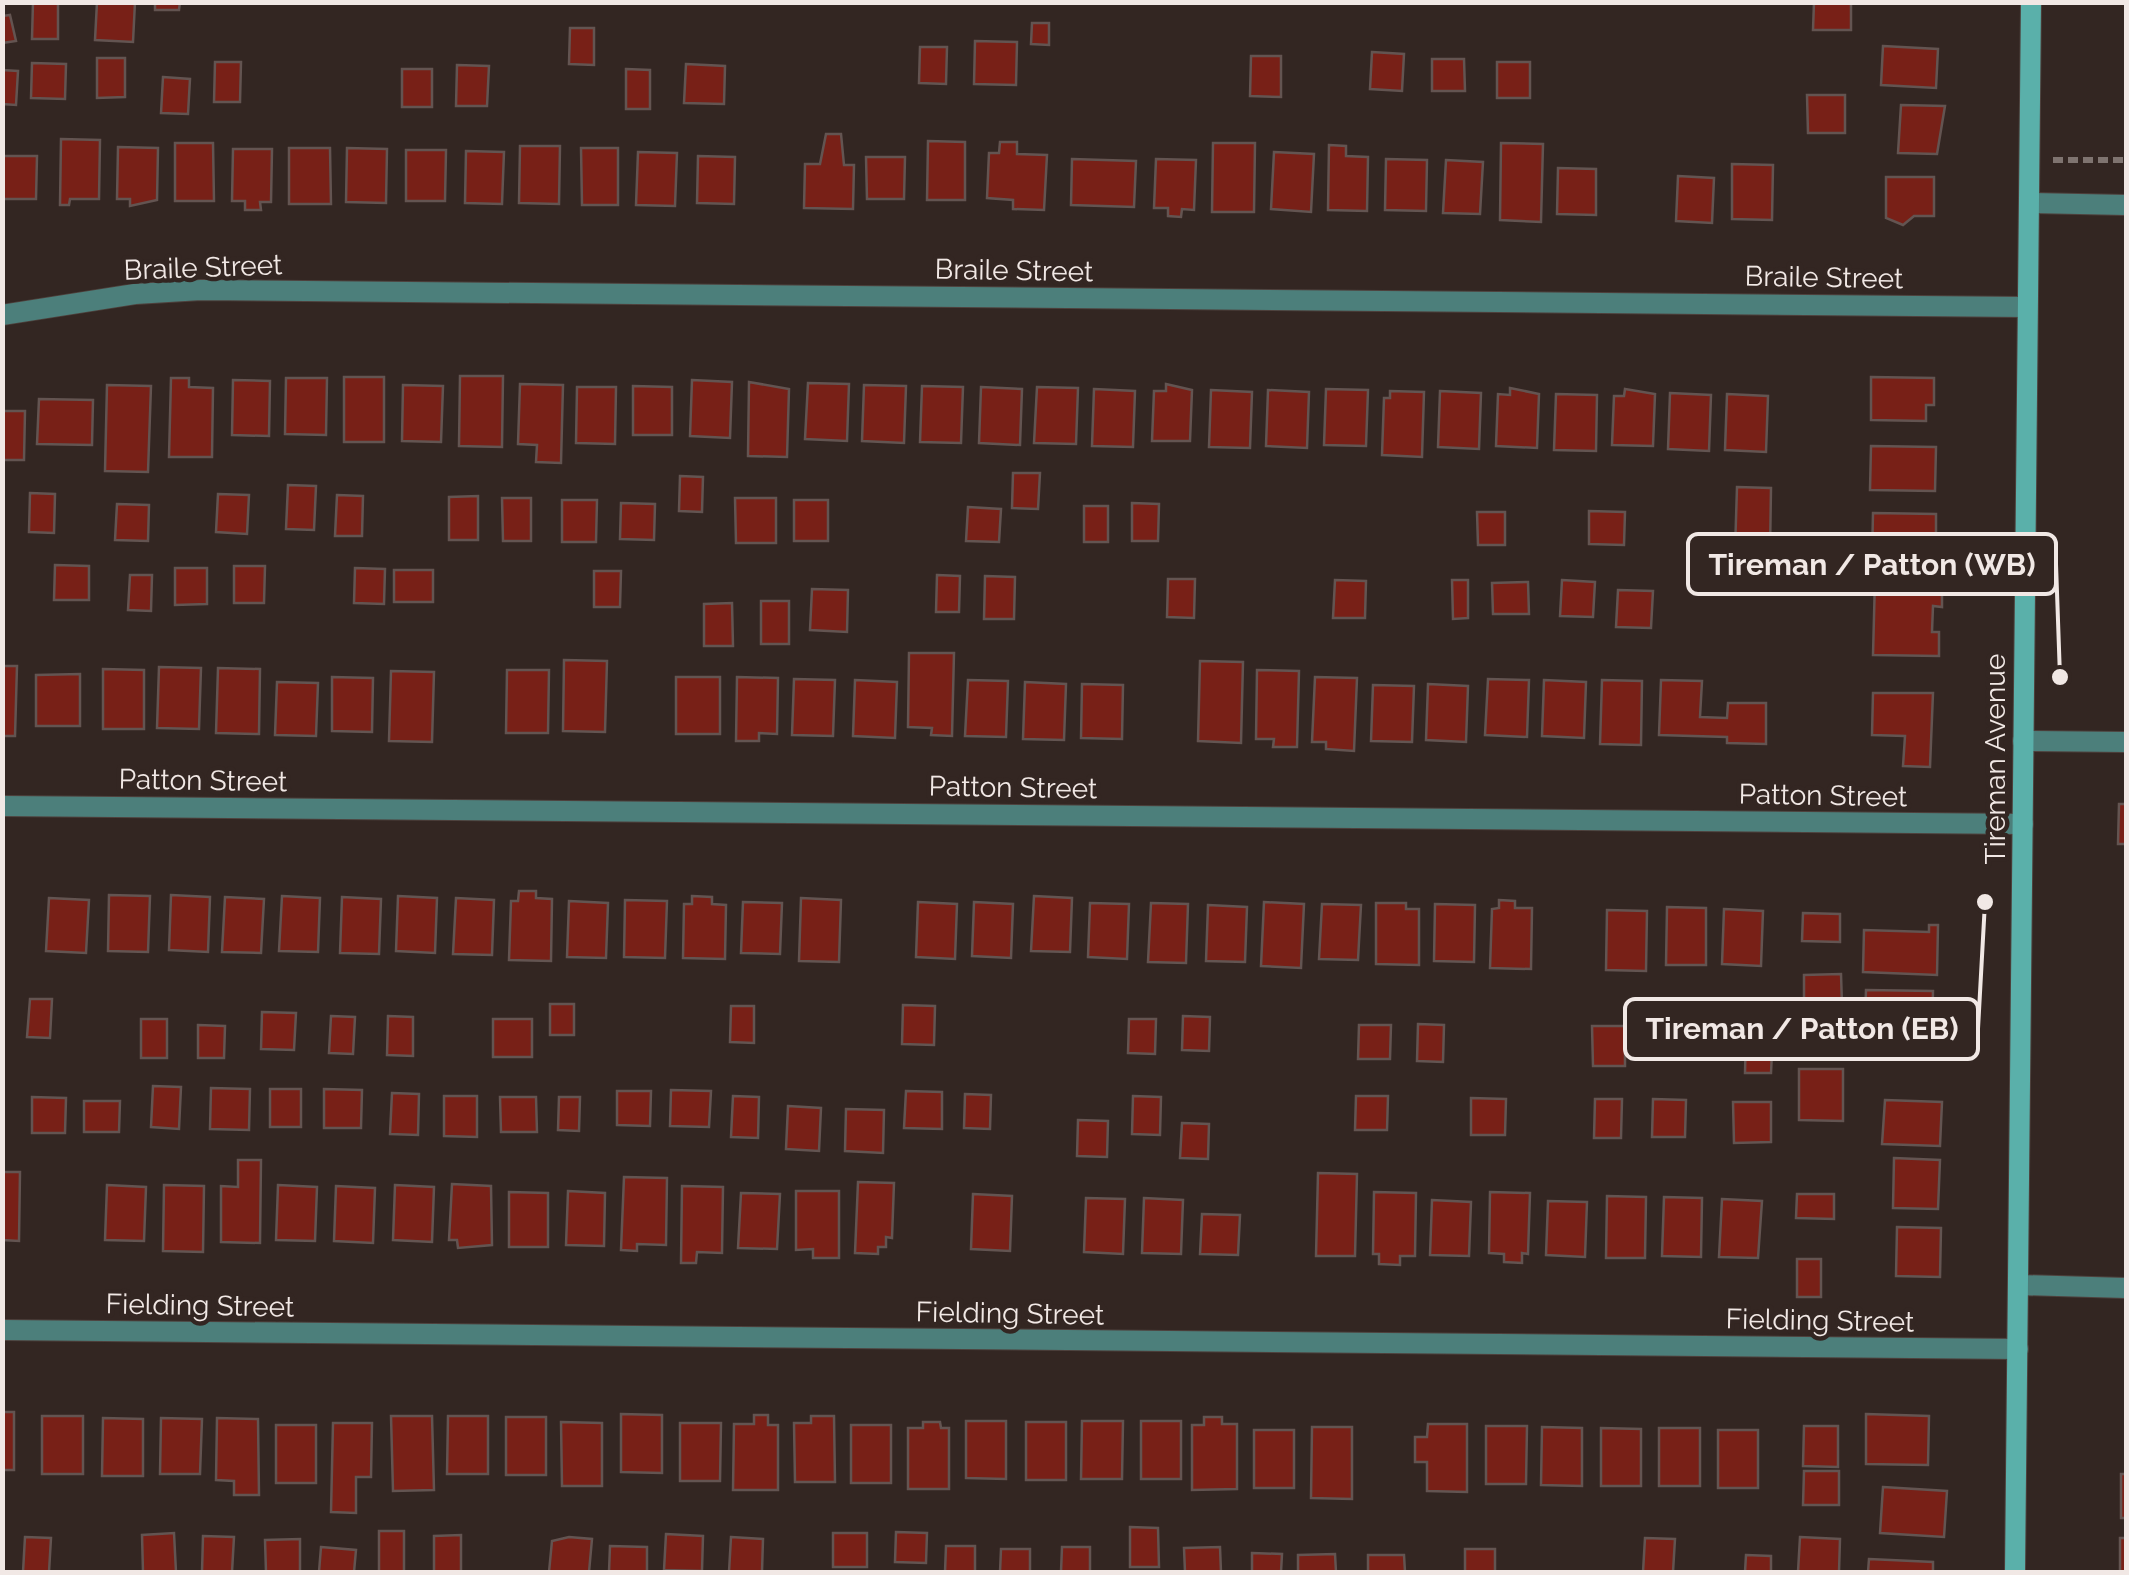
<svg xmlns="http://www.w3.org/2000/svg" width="2129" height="1575" font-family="Raleway,sans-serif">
<rect width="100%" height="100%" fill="#332622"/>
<g fill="#782017" stroke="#635451" stroke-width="2.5">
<path d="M33 2H58V39H32Z"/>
<path d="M97 2H135L133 42 95 40Z"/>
<path d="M155 2H180L179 10H155Z"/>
<path d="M1814 2H1851V30H1813Z"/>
<path d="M10 15 16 41 2 43V16Z"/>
<path d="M1032 23H1049V45L1031 44Z"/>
<path d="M570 28H594V65L569 64Z"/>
<path d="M975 41 1017 42 1016 85 974 84Z"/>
<path d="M1883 46 1938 49 1936 88 1881 85Z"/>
<path d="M920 47H947L946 84 919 83Z"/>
<path d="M1372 52 1404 54 1402 91 1370 89Z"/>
<path d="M1251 56H1281V97L1250 96Z"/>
<path d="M97 58H125V97L97 98Z"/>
<path d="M1432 59H1464L1465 91H1432Z"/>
<path d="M215 62H241L240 102H214Z"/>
<rect x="1497" y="62" width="33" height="36"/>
<path d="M32 63 66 64 65 99 31 98Z"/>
<path d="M686 64 725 66 724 104 684 103Z"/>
<path d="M457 65 489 66 487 106H456Z"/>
<rect x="402" y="69" width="30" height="38"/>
<path d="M626 69 650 70V109H626Z"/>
<path d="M2 70 18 71 16 105 2 104Z"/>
<path d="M163 77 190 79 188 114 161 113Z"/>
<path d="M1807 95H1845V133H1808Z"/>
<path d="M1901 105 1945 106 1937 154 1898 153Z"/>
<path d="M826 134H841L844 165H854L853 209 804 208 805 164H820Z"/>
<path d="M61 139 100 140 99 199H70L69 205H60Z"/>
<path d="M928 141 965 142V200H927Z"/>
<path d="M1000 142H1017V154L1047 155 1044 210 1013 209V200L987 198 989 153H999Z"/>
<path d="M175 143H213L214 201H175Z"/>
<path d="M1213 143H1255L1254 212H1212Z"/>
<path d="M1501 143 1543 144 1541 222 1500 220Z"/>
<path d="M1329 145 1346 146V156L1368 157 1367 211 1328 210Z"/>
<path d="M520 146H560L559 204 519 203Z"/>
<path d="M118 147 158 148 157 200 130 206V199H117Z"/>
<path d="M289 148H330L331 204H289Z"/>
<path d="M347 148 387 149 386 203 346 202Z"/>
<path d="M581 148H618V205H582Z"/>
<path d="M233 149H272L271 202H260L261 210H245V201H232Z"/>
<path d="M406 150H446L445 201H406Z"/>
<path d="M466 151 504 152 502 204 465 203Z"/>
<path d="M638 152 677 153 675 206 636 205Z"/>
<path d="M1274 152 1314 154 1311 212 1271 209Z"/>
<path d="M2 156H37L36 199H2Z"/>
<path d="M698 156 735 157 734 204 697 203Z"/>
<path d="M866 157H905L904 199H867Z"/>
<path d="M1072 159 1136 161 1134 207 1071 205Z"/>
<path d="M1156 159 1196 160 1194 210 1182 209 1181 217 1168 216V208H1154Z"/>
<path d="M1386 159 1427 160 1426 211 1385 210Z"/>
<path d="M1446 160 1483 162 1480 214 1443 213Z"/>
<path d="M1732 164 1773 165 1772 220 1732 219Z"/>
<path d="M1558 168 1596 169V215L1557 214Z"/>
<path d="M1678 176 1714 178 1712 223 1676 221Z"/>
<path d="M1886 177H1934V216H1914L1903 225 1886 218Z"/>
<path d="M460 376H503L502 447 459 446Z"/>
<rect x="344" y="377" width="40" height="65"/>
<path d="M1871 377 1934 378V405H1926V421L1871 420Z"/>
<path d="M171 378H189V387L213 388 212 457H169Z"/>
<path d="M286 378H327L326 435 285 434Z"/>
<path d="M233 380 270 381 269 436 232 435Z"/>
<path d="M692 380 732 382 730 438 690 436Z"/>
<path d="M749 382 789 389 787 457 748 456Z"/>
<path d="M808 383 849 384 847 441 805 439Z"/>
<path d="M520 384 563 385 561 463 536 462 537 445 518 444Z"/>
<path d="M1166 384 1192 390 1190 441H1152L1154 391H1166Z"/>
<path d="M107 385 151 386 148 472 105 471Z"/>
<path d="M403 385 443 386 441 442 402 441Z"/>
<path d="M864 385 906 386 904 443 862 441Z"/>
<path d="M633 386 672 387V435H633Z"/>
<path d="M922 386 963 387 961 443 920 442Z"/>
<path d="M577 387H616L615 444 576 443Z"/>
<path d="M981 387 1022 389 1020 445 979 443Z"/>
<path d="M1037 387 1078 388 1076 444 1034 443Z"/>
<path d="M1510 388 1539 394 1537 448 1496 446 1498 394 1510 395Z"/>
<path d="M1094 389 1135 391 1133 447 1092 446Z"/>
<path d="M1326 389 1368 390 1366 446 1324 445Z"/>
<path d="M1625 389 1655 394 1653 446 1612 445 1614 396H1624Z"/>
<path d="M1211 390 1252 392 1250 448 1209 447Z"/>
<path d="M1268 390 1309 392 1307 448 1266 446Z"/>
<path d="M1390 391 1424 392 1422 457 1382 455 1384 398H1390Z"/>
<path d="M1440 391 1481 393 1479 449 1438 447Z"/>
<path d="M1670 393 1711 395 1709 451 1668 449Z"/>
<path d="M1556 394 1597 395 1596 451 1554 450Z"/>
<path d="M1727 394 1768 396 1766 452 1725 450Z"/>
<path d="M39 399 93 400 92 445 37 444Z"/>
<path d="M2 411H25L24 460H2Z"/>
<path d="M1871 446 1936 447 1935 491 1870 490Z"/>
<path d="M1013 473H1040L1038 509 1012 508Z"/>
<path d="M680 476 703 477 702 512 679 511Z"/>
<path d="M288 485 316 486 314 530 286 529Z"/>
<path d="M1737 487 1771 488 1770 552 1735 551Z"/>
<path d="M30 493 55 494 54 533 29 532Z"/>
<path d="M218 494 249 495 247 534 216 532Z"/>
<path d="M337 495 363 496 362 536H335Z"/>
<path d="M478 496V540H449V497Z"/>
<path d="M502 498H531V541H503Z"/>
<path d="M735 498H776V543H736Z"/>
<path d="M562 500H597L596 542H562Z"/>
<rect x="794" y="500" width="34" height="41"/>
<path d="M621 503 655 504 654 540 620 539Z"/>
<path d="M1132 503 1159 504 1158 541H1132Z"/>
<path d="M117 504 149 505 148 541 115 540Z"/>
<rect x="1084" y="506" width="24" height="36"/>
<path d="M968 507 1001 509 999 542 966 541Z"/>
<path d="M1589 511 1625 512 1624 545 1589 544Z"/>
<path d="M1477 512H1505V545H1478Z"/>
<path d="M1873 513 1936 514V559L1872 558Z"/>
<path d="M55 565 89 566V600H54Z"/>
<path d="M234 566H265L264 603H234Z"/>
<path d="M175 568H207V604L175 605Z"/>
<path d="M355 568 385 569 384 604 354 603Z"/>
<rect x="394" y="570" width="39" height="32"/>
<path d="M594 571H621L620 607H594Z"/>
<path d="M130 575H152L151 611 128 610Z"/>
<path d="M937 575 960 576 959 612H936Z"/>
<path d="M985 576 1015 577 1014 619H984Z"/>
<path d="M1168 579H1195L1194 618 1167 617Z"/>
<path d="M1875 579 1942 580V607L1933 606 1932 632H1939V656L1873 655Z"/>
<path d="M1335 580 1366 581 1365 618H1333Z"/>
<path d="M1452 580H1468V618L1453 619Z"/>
<path d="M1562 580 1595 582 1593 617 1560 616Z"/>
<path d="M1528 582 1529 614H1493L1492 583Z"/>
<path d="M812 589 848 590 847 632 810 630Z"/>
<path d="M1618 590 1653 591 1651 628 1616 627Z"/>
<rect x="761" y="601" width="28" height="43"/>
<path d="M732 603 733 646H704V604Z"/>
<path d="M909 653H954L952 736 931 735 932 728 908 727Z"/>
<path d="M564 660 607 661 605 732 563 731Z"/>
<path d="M1200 661 1243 662 1241 743 1198 741Z"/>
<path d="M2 666H17L15 736H2Z"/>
<path d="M159 667 201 668 199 729 157 728Z"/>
<path d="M218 668 260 669 259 734 216 733Z"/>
<path d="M103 669 144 670V729H103Z"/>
<path d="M507 670H549L548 733H506Z"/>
<path d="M1257 670 1299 671 1297 747H1273L1274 739H1256Z"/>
<path d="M391 671 434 672 432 742 389 741Z"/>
<path d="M80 674V726H36V675Z"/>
<path d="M332 677 373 678 372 732 332 731Z"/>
<rect x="676" y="677" width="44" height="57"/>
<path d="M737 677 778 678 777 734 759 733V741H736Z"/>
<path d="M1315 677 1357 678 1354 751 1326 749V742H1312Z"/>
<path d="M794 679 835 680 833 736 792 735Z"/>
<path d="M1488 679 1529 680 1527 737 1485 735Z"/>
<path d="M855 680 897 682 895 738 853 736Z"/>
<path d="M968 680 1008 681 1006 737 965 736Z"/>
<path d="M1544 680 1586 682 1584 738 1542 736Z"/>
<path d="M1602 680 1642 681 1641 745 1600 744Z"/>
<path d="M1661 680 1702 681 1700 717 1727 718 1728 703H1766V744L1727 743V737L1659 735Z"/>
<path d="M277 682 318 683 316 736 275 735Z"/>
<path d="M1025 682 1066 684 1064 740 1023 739Z"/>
<path d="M1082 684 1123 685 1122 739 1081 738Z"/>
<path d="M1428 684 1468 686 1466 742 1426 740Z"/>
<path d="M1373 685 1414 686 1412 742 1371 741Z"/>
<path d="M1873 693H1933L1930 767 1903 766 1905 736 1872 735Z"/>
<path d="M2119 804H2126V844H2118Z"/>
<path d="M519 891H536V898L552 899 551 961 509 960 511 901H518Z"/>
<path d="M109 895 150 896 148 952 108 951Z"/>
<path d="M171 895 210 897 208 952 169 950Z"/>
<path d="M282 896 320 898 318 952 279 951Z"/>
<path d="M398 896 437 898 435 953 396 951Z"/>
<path d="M692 896 712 897V904L726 905 725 959 683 958 684 904H692Z"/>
<path d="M1034 896 1072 898 1070 952 1031 951Z"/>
<path d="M225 897 264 899 261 953 222 952Z"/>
<path d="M342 897 381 899 379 954 340 953Z"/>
<path d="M49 898 89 900 86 953 46 951Z"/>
<path d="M456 898 494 900 492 955 453 954Z"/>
<path d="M801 898 841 900 839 962 799 961Z"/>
<path d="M625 900 667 901 665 958 624 957Z"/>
<path d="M1499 900 1515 901V908H1532L1531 969 1490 968 1492 909 1499 908Z"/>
<path d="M569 901 608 903 606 958 567 957Z"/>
<path d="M743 902 782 903 780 954 741 953Z"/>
<path d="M918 902 957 904 955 959 916 957Z"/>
<path d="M974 902 1013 904 1011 958 972 956Z"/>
<path d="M1264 902 1304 904 1301 968 1261 966Z"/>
<path d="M1090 903 1129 904 1127 959 1088 957Z"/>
<path d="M1151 903 1188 904 1186 963 1148 962Z"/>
<path d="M1376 903H1406V909H1419V965L1376 964Z"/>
<path d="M1322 904 1361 905 1358 960 1319 959Z"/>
<path d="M1435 904 1475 905 1474 962 1434 961Z"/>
<path d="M1208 905 1247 907 1245 962 1206 961Z"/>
<path d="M1667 907 1706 908V965H1666Z"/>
<path d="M1724 909 1763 911 1761 966 1722 964Z"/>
<path d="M1607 910 1647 911 1646 971 1606 970Z"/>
<path d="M1803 913 1840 914V942L1802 941Z"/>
<path d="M1929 925H1938L1937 975 1863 972 1864 930 1929 932Z"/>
<path d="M1841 974 1842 1005 1804 1006V975Z"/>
<path d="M1866 990 1933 991 1932 1037H1886V1019H1865Z"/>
<path d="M30 999H52L50 1038 27 1037Z"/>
<rect x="550" y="1004" width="24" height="31"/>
<path d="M903 1005 935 1006 934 1045 902 1044Z"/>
<path d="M731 1006H754V1043L730 1042Z"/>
<path d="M262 1012 296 1013 294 1050 261 1049Z"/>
<path d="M331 1016 355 1017 353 1054 329 1053Z"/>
<path d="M388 1016 413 1017V1056L387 1055Z"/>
<path d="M1183 1016 1210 1017 1209 1051 1182 1050Z"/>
<rect x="141" y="1019" width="26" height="39"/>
<rect x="493" y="1019" width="39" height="38"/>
<path d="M1129 1019H1156L1155 1054 1128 1053Z"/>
<path d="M1418 1024 1444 1025 1443 1062 1417 1061Z"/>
<path d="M198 1025 225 1026 224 1058H198Z"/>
<path d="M1359 1025H1391L1390 1059H1358Z"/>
<path d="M1592 1026H1625V1066H1593Z"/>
<path d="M1746 1030H1773L1771 1073H1745Z"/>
<path d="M1799 1069H1843V1121L1799 1120Z"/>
<path d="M153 1086 181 1087 179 1129 151 1127Z"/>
<path d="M211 1088 250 1089 249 1130 210 1129Z"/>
<rect x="270" y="1089" width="31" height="38"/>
<path d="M324 1089 362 1090 361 1128H324Z"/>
<path d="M671 1090 711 1091 709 1127 670 1126Z"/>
<path d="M617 1091H651L650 1126 617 1125Z"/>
<path d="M906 1091 942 1092V1129L904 1128Z"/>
<path d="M392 1093 419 1094 418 1135 390 1134Z"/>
<path d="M965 1094 991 1095 990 1129 964 1128Z"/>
<path d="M444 1096H477V1137L444 1136Z"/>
<path d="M733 1096 759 1097 758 1138 731 1137Z"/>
<path d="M1133 1096 1161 1097 1160 1135 1132 1134Z"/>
<path d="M1356 1096H1388L1387 1130H1355Z"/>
<path d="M32 1097 66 1098 65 1133H32Z"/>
<path d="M500 1097H536L537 1132H501Z"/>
<path d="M559 1097H580L579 1131 558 1130Z"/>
<path d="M1471 1098 1506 1099 1505 1135H1471Z"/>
<path d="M1595 1099H1622L1621 1138H1594Z"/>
<path d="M1653 1099 1686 1100 1685 1137H1652Z"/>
<path d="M1885 1100 1942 1102 1940 1146 1882 1144Z"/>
<path d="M84 1101H120L119 1132H84Z"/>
<path d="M1733 1102H1771V1142L1734 1143Z"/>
<path d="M788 1106 821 1108 819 1151 786 1149Z"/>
<path d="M846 1109 884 1110 883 1153 845 1151Z"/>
<path d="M1078 1120 1108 1121 1107 1157 1077 1156Z"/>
<path d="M1182 1123 1209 1124 1208 1159 1180 1158Z"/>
<path d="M1894 1158 1940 1160 1938 1209 1893 1208Z"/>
<path d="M238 1160H261L260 1243 221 1242V1186L238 1187Z"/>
<path d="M2 1172H20L19 1241 2 1240Z"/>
<path d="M1318 1173 1357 1174 1355 1256H1316Z"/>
<path d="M624 1177 667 1178 666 1245 637 1244V1251L621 1250Z"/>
<path d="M858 1182 894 1183 892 1238 886 1237V1247H878V1254L855 1253Z"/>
<path d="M452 1184 491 1186 492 1245 458 1248 457 1240H449Z"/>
<path d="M107 1185 146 1187 144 1241 105 1240Z"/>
<path d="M164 1185 204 1186 203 1252 163 1251Z"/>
<path d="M278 1185 317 1187 315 1241 276 1240Z"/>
<path d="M395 1185 434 1187 432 1242 393 1240Z"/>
<path d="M336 1186 375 1188 373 1243 334 1241Z"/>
<path d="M682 1186 723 1187 722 1253 697 1252 696 1263H681Z"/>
<path d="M568 1191 605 1193 604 1246 566 1245Z"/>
<path d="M796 1191H839V1258H813V1249L796 1250Z"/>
<path d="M509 1192 548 1193V1247H509Z"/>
<path d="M1374 1192 1416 1193 1415 1256H1400V1265L1379 1264V1254H1373Z"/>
<path d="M1490 1192 1530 1193 1528 1254 1522 1253V1263L1504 1262V1254L1489 1253Z"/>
<path d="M741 1193 780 1194 777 1249 738 1248Z"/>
<path d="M973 1194 1012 1196 1010 1251 971 1249Z"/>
<path d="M1797 1194H1834V1219L1796 1218Z"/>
<path d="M1607 1196 1646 1197 1645 1258H1606Z"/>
<path d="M1664 1197 1702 1198 1701 1257 1662 1256Z"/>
<path d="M1086 1198 1125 1199 1123 1254 1084 1252Z"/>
<path d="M1144 1198 1183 1200 1181 1254 1142 1253Z"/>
<path d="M1722 1199 1762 1201 1758 1258 1719 1257Z"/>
<path d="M1432 1200 1471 1202 1469 1256 1430 1255Z"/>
<path d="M1548 1201 1587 1202 1585 1257 1546 1255Z"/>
<path d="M1202 1214 1240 1215 1238 1255 1200 1254Z"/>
<path d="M1897 1227 1941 1228 1940 1277 1896 1276Z"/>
<rect x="1797" y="1259" width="24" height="38"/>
<rect x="2" y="1412" width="12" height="58"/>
<path d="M621 1414 662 1415V1473L621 1472Z"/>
<path d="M1866 1414 1929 1416 1928 1465 1866 1464Z"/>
<path d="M754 1415H768V1425H778V1490H733L734 1424H754Z"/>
<rect x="42" y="1416" width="41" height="58"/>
<path d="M391 1416H432L434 1490 393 1491Z"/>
<path d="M448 1416H488V1474H447Z"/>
<path d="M811 1416H834L835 1482H795L794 1423H811Z"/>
<rect x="506" y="1417" width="40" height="58"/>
<path d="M1204 1417H1222V1424H1237V1489L1192 1490V1425H1204Z"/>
<path d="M103 1418 143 1419V1476H102Z"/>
<path d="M161 1418 202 1419 200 1474H160Z"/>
<path d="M217 1418 258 1419 259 1495H234V1481L216 1480Z"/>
<path d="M966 1421H1006V1479L966 1478Z"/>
<path d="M1082 1421H1123L1122 1479H1081Z"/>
<rect x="1141" y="1421" width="40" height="58"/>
<path d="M561 1422 602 1423V1486H562Z"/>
<path d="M923 1422H940L941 1428H949V1489H908V1428H923Z"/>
<rect x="1026" y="1422" width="40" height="58"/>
<path d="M333 1423H372L371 1477H356V1513L331 1512Z"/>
<path d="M680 1423H721L720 1481H680Z"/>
<path d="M1428 1424H1467V1492L1427 1491V1462H1415V1437H1427Z"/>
<rect x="276" y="1425" width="40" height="58"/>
<rect x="851" y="1425" width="40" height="58"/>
<path d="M1486 1426H1527L1526 1484H1486Z"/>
<path d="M1804 1426H1838V1467L1803 1466Z"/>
<path d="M1312 1427H1352V1499L1311 1498Z"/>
<path d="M1542 1427 1582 1428V1486L1541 1485Z"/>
<path d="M1601 1428 1641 1429V1486H1601Z"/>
<rect x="1659" y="1428" width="41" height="58"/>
<rect x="1254" y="1430" width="40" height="58"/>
<rect x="1718" y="1430" width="40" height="58"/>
<path d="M1804 1471H1839V1505H1803Z"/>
<rect x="2121" y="1474" width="5" height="44"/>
<path d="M1883 1487 1947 1491 1944 1537 1880 1533Z"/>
<path d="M1130 1527 1158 1528 1159 1567H1130Z"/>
<rect x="379" y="1531" width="25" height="41"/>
<path d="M896 1532 927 1533 926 1563 895 1562Z"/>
<path d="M174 1533 176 1572H143L142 1535Z"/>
<rect x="833" y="1533" width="34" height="34"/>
<path d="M666 1534 703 1536 702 1571 664 1570Z"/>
<path d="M461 1535V1572H434V1536Z"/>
<path d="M203 1536 234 1537 232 1572H202Z"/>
<path d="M25 1537 51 1538 49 1572H23Z"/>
<path d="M569 1537 592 1539 589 1572H549L552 1541Z"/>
<path d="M731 1537 763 1539 762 1572H729Z"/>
<path d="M1800 1537 1840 1539 1839 1572H1798Z"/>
<path d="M1645 1538 1675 1539 1673 1572H1643Z"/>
<rect x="2120" y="1538" width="6" height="34"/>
<path d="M300 1539V1572H266L265 1540Z"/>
<path d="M610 1546 647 1547V1572H609Z"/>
<path d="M946 1546H975V1572H945Z"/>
<path d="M321 1547 356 1550 354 1572H319Z"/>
<path d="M1062 1547H1090V1572H1061Z"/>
<path d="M1220 1547 1221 1572H1185L1184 1548Z"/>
<path d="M1001 1549H1030V1572H1000Z"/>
<rect x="1465" y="1549" width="30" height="23"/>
<path d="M1252 1553 1282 1554 1281 1572H1252Z"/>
<path d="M1335 1554 1336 1572H1298V1555Z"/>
<path d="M1368 1555H1404L1405 1572H1368Z"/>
<path d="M1746 1555 1771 1556V1572H1745Z"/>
<path d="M1869 1559 1933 1562V1572H1868Z"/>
</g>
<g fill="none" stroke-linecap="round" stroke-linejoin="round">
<g stroke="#4e413d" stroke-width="22">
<g id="street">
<path d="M2031 203 2126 205"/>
<path d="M2 315 135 294 201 290 2026 307"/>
<path d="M2023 741 2126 742"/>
<path d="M2 806 2023 824"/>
<path d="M2019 1285 2126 1288"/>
<path d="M2 1330 2018 1349"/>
</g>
</g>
<g stroke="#4e413d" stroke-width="22">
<path id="secondary" d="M2015 1572 2031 2"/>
</g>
<path stroke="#7f7470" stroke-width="6" stroke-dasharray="10 5" stroke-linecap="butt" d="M2053 160H2126"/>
<use href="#street" stroke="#4c7f7b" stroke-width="20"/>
<use href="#secondary" stroke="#5ab0aa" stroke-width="20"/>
</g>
<g text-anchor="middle" stroke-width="9" stroke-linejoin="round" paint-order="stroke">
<g font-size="28" fill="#f1e8e5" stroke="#332622">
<text transform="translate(203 267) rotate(-2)" y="10">Braile Street</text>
<text transform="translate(1014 270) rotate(1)" y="10">Braile Street</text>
<text transform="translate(1824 277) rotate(1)" y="10">Braile Street</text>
<text transform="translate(1995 759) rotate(-90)" y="10">Tireman Avenue</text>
<text transform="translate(203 780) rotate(1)" y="10">Patton Street</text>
<text transform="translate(1013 787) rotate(1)" y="10">Patton Street</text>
<text transform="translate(1823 795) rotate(1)" y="10">Patton Street</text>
<text transform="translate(200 1305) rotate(1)" y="10">Fielding Street</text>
<text transform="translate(1010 1313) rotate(1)" y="10">Fielding Street</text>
<text transform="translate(1820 1320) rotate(1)" y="10">Fielding Street</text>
</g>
</g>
<path fill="none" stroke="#f1e8e5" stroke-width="4" d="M2060 677L2056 564M1985 902L1978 1029"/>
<g fill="#f1e8e5" stroke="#332622" stroke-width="4">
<circle cx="2060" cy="677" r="10"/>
<circle cx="1985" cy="902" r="10"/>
</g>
<g fill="#332622" stroke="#f1e8e5" stroke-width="4">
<rect x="1688" y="534" width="368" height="60" rx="10"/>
<rect x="1625" y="999" width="353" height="60" rx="10"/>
</g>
<g font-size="30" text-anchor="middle" font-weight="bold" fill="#f1e8e5">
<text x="1872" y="575">Tireman / Patton (WB)</text>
<text x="1802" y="1039">Tireman / Patton (EB)</text>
</g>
<rect width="2129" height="1575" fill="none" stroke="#f1e8e5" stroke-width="10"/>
</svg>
